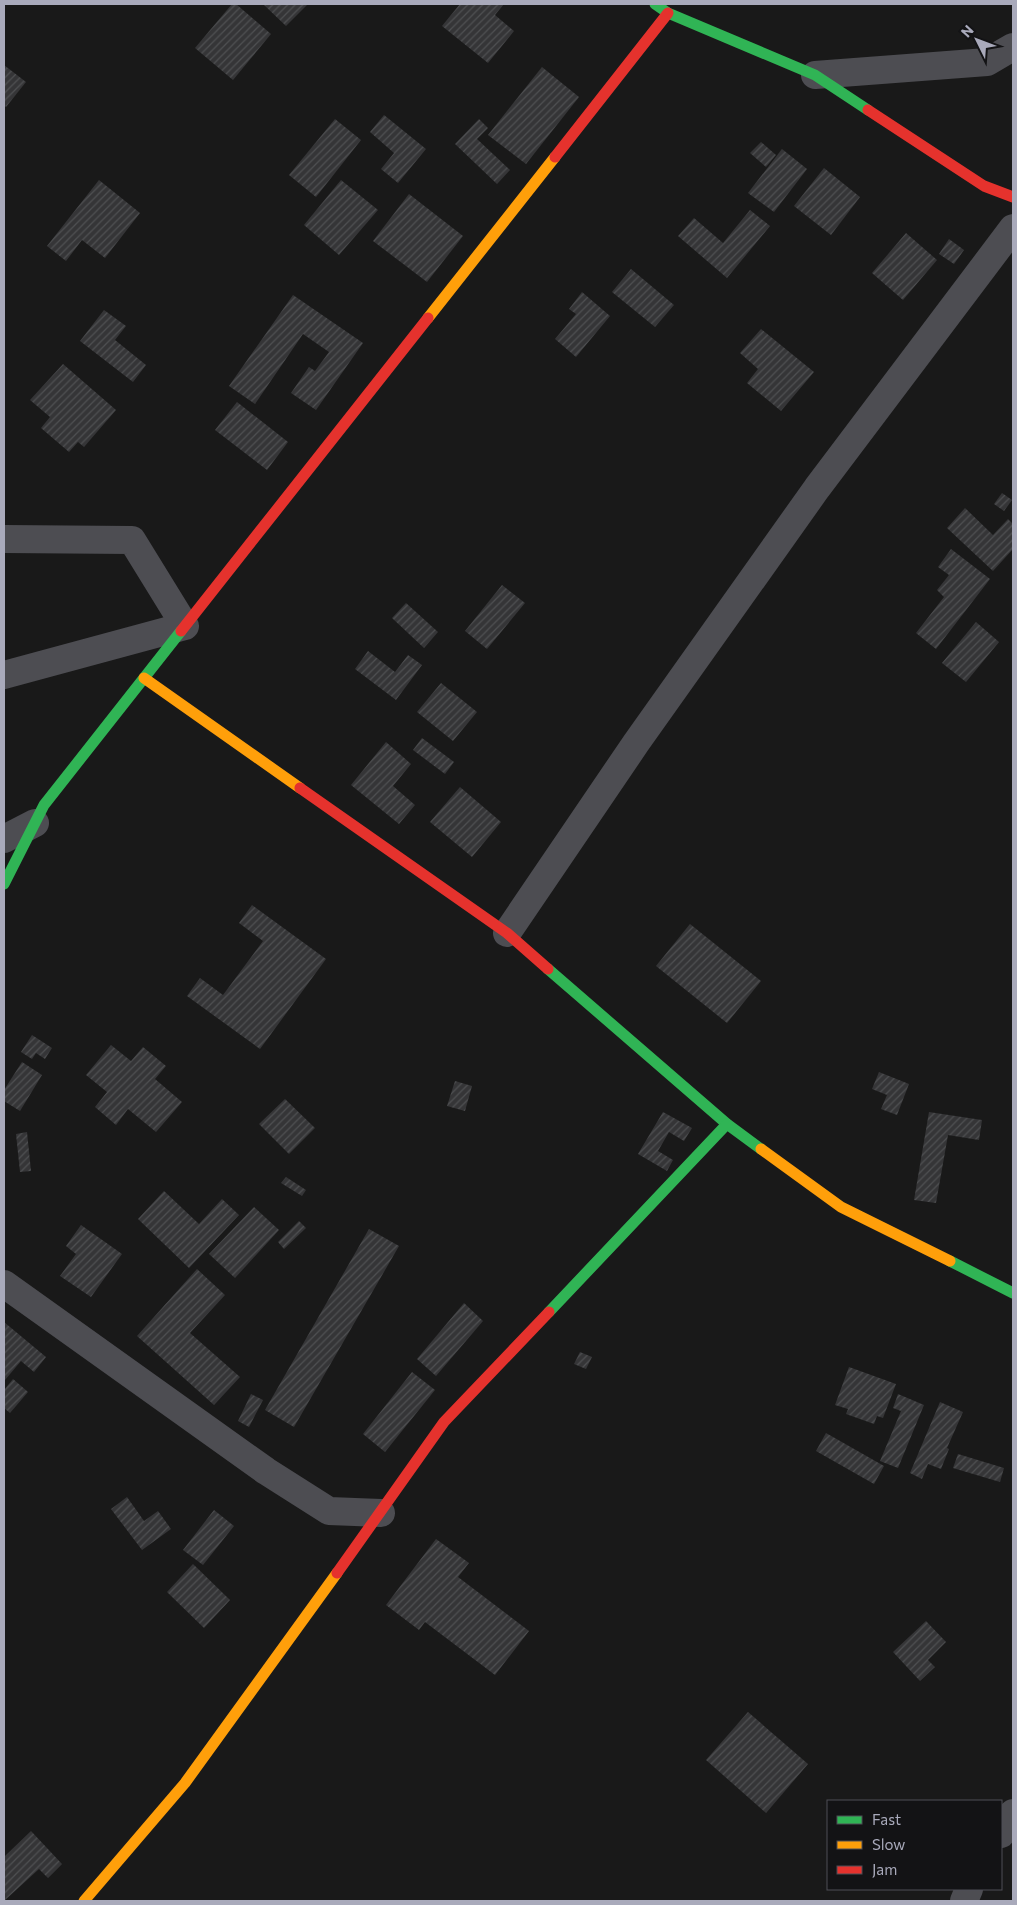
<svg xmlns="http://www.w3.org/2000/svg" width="1017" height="1905" font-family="Commissioner,sans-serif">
<defs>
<pattern id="building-hatch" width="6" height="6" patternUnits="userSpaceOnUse" patternTransform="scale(1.25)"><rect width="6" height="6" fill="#353537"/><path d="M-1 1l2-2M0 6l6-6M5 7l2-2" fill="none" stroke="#4f5052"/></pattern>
</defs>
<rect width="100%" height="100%" fill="#191919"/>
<g fill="url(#building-hatch)">
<path d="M232 4H236L271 34 233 80 195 48Z"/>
<path d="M263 4H308L286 26Z"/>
<path d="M460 4H504L495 15 514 31 488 63 442 26Z"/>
<path d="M4 65 26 82 6 107 4 105Z"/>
<path d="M542 67 579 97 526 164 488 135Z"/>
<path d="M384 115 426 149 398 183 381 169 394 153 370 132Z"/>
<path d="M335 119 361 140 316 197 289 175Z"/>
<path d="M479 119 488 128 477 139 510 170 497 184 455 144Z"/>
<path d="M761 142 776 155 766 167 750 153Z"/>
<path d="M782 149 807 169 774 212 748 193Z"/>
<path d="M824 168 860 197 831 235 794 206Z"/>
<path d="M99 180 140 213 105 258 82 240 66 261 47 246Z"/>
<path d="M341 180 378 210 339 255 304 225Z"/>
<path d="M409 194 463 236 427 282 373 241Z"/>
<path d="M750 210 770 226 727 278 678 236 694 218 723 243Z"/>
<path d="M906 233 937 260 903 300 872 273Z"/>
<path d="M949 239 964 250 954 264 939 254Z"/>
<path d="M631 269 674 305 655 327 612 292Z"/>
<path d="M582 292 610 316 576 357 555 339 576 314 569 309Z"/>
<path d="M293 295 363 343 316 410 291 393 309 367 315 371 329 352 303 334 255 404 229 386Z"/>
<path d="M104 310 126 326 115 340 146 365 133 382 80 341Z"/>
<path d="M761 329 814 372 781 411 747 383 758 369 740 353Z"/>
<path d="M63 364 116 410 84 447 78 442 69 452 41 428 50 417 30 400Z"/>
<path d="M237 402 288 442 267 470 215 430Z"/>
<path d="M1002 493 1012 500 1004 511 994 504Z"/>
<path d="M965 508 993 535 1008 519 1013 524V549L993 571 947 528Z"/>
<path d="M951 549 990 579 936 649 916 633 944 597 937 590 949 575 938 567Z"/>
<path d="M502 585 525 603 487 649 465 631Z"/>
<path d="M406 603 438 632 424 648 392 618Z"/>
<path d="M976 622 999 642 966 682 942 663Z"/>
<path d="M368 651 395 672 408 655 422 665 396 700 355 669Z"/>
<path d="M441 683 477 712 453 741 417 712Z"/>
<path d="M422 738 454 762 445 774 413 750Z"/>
<path d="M386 742 411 764 393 786 415 805 399 824 351 785Z"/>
<path d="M460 787 501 822 472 857 430 822Z"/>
<path d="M252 905 326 959 260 1049 187 996 200 978 223 995 263 941 239 923Z"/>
<path d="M690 924 761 981 727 1023 656 966Z"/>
<path d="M32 1035 52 1048 45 1059 36 1053 32 1059 21 1052Z"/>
<path d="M111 1045 131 1061 143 1047 166 1066 155 1079 182 1102 156 1132 128 1109 116 1125 95 1107 107 1092 86 1075Z"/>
<path d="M22 1062 42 1075 20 1111 4 1101V1090Z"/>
<path d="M879 1072 909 1084 897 1115 881 1109 887 1095 872 1089Z"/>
<path d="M455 1081 472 1086 465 1111 447 1106Z"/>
<path d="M285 1099 315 1128 289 1154 259 1124Z"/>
<path d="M663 1112 692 1128 684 1141 669 1132 658 1151 673 1160 667 1171 638 1154Z"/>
<path d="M929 1112 982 1120 979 1140 948 1135 936 1203 914 1200Z"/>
<path d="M27 1132 31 1171 20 1172 16 1134Z"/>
<path d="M286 1177 306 1190 302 1196 281 1183Z"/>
<path d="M164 1191 199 1224 222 1199 239 1215 189 1268 138 1219Z"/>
<path d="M254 1207 279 1230 235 1278 209 1254Z"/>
<path d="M299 1221 306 1228 284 1249 278 1242Z"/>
<path d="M81 1225 122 1254 91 1297 60 1276 76 1254 66 1246Z"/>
<path d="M369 1229 399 1246 294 1427 265 1410Z"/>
<path d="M197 1269 225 1295 190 1333 240 1377 214 1405 137 1336Z"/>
<path d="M464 1303 483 1321 436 1376 417 1359Z"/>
<path d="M4 1322 46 1357 34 1372 21 1361 5 1380 4 1379Z"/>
<path d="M580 1352 592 1357 586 1369 574 1364Z"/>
<path d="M849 1367 896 1384 883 1418 877 1416 874 1424 846 1414 848 1409 835 1405Z"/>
<path d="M412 1372 435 1390 385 1452 363 1434Z"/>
<path d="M13 1379 28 1392 10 1413 4 1408V1390Z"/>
<path d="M251 1394 263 1400 249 1427 238 1421Z"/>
<path d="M898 1394 924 1405 898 1468 880 1461 901 1411 893 1408Z"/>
<path d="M940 1402 963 1412 947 1448 949 1449 941 1469 928 1464 922 1479 910 1473Z"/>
<path d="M826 1433 884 1466 874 1484 816 1451Z"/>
<path d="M958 1454 1004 1468 1000 1482 953 1468Z"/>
<path d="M127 1497 144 1521 158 1511 171 1529 142 1550 111 1509Z"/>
<path d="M214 1510 234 1526 203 1565 183 1550Z"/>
<path d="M436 1539 469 1563 458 1577 529 1631 495 1675 425 1622 419 1630 386 1605Z"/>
<path d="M193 1564 230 1600 204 1628 167 1592Z"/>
<path d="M926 1621 946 1642 928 1660 935 1667 920 1681 893 1652Z"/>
<path d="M748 1712 808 1764 766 1813 706 1760Z"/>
<path d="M31 1831 62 1864 48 1878 39 1869 4 1901V1857Z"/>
</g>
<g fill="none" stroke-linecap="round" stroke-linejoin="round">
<g stroke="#4d4d52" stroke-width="28">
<path d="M815 75 987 62 1013 47"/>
<path d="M4 539 132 540 185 626 4 675"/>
<path d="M4 839 35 823"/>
<path d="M507 933 636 743 817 488 1013 228"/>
<path d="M4 1284 266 1471 329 1511 381 1513"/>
<path d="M1001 1834 1013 1813"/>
<path d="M964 1901 969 1889"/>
</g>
<g stroke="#30b455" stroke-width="11">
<path d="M655 4 668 13 815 75 868 110"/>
<path d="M4 884 44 805 181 631"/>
<path d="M548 969 727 1124 761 1149"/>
<path d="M950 1261 1013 1293"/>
<path d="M549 1312 727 1124"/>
</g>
<g stroke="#ff9f0a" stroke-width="11">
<path d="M428 318 555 157"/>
<path d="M144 678 300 788"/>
<path d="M761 1149 841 1207 950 1261"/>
<path d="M84 1901 185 1783 337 1573"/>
</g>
<g stroke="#e5322d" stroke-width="11">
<path d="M868 110 984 186 1013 197"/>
<path d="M555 157 668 13"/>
<path d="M181 631 428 318"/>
<path d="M300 788 507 933 548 969"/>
<path d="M337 1573 444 1422 549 1312"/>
</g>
</g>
<rect width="1017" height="1905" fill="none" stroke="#a9aabb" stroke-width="10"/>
<rect x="827" y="1800" width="175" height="90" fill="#131315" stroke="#4f4f57"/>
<rect x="837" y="1816" width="25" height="8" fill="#30b455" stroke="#4f4f57"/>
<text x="872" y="1825" font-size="15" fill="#a9aabb">Fast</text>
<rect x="837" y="1841" width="25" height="8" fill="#ff9f0a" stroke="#4f4f57"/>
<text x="872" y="1850" font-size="15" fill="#a9aabb">Slow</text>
<rect x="837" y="1866" width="25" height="8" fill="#e5322d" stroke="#4f4f57"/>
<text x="872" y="1875" font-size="15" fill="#a9aabb">Jam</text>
<g transform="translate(977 40) rotate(312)" stroke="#131315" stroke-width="4" paint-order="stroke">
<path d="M0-4L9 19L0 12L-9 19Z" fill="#a9aabb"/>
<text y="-8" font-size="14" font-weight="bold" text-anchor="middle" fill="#a9aabb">N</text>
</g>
</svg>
